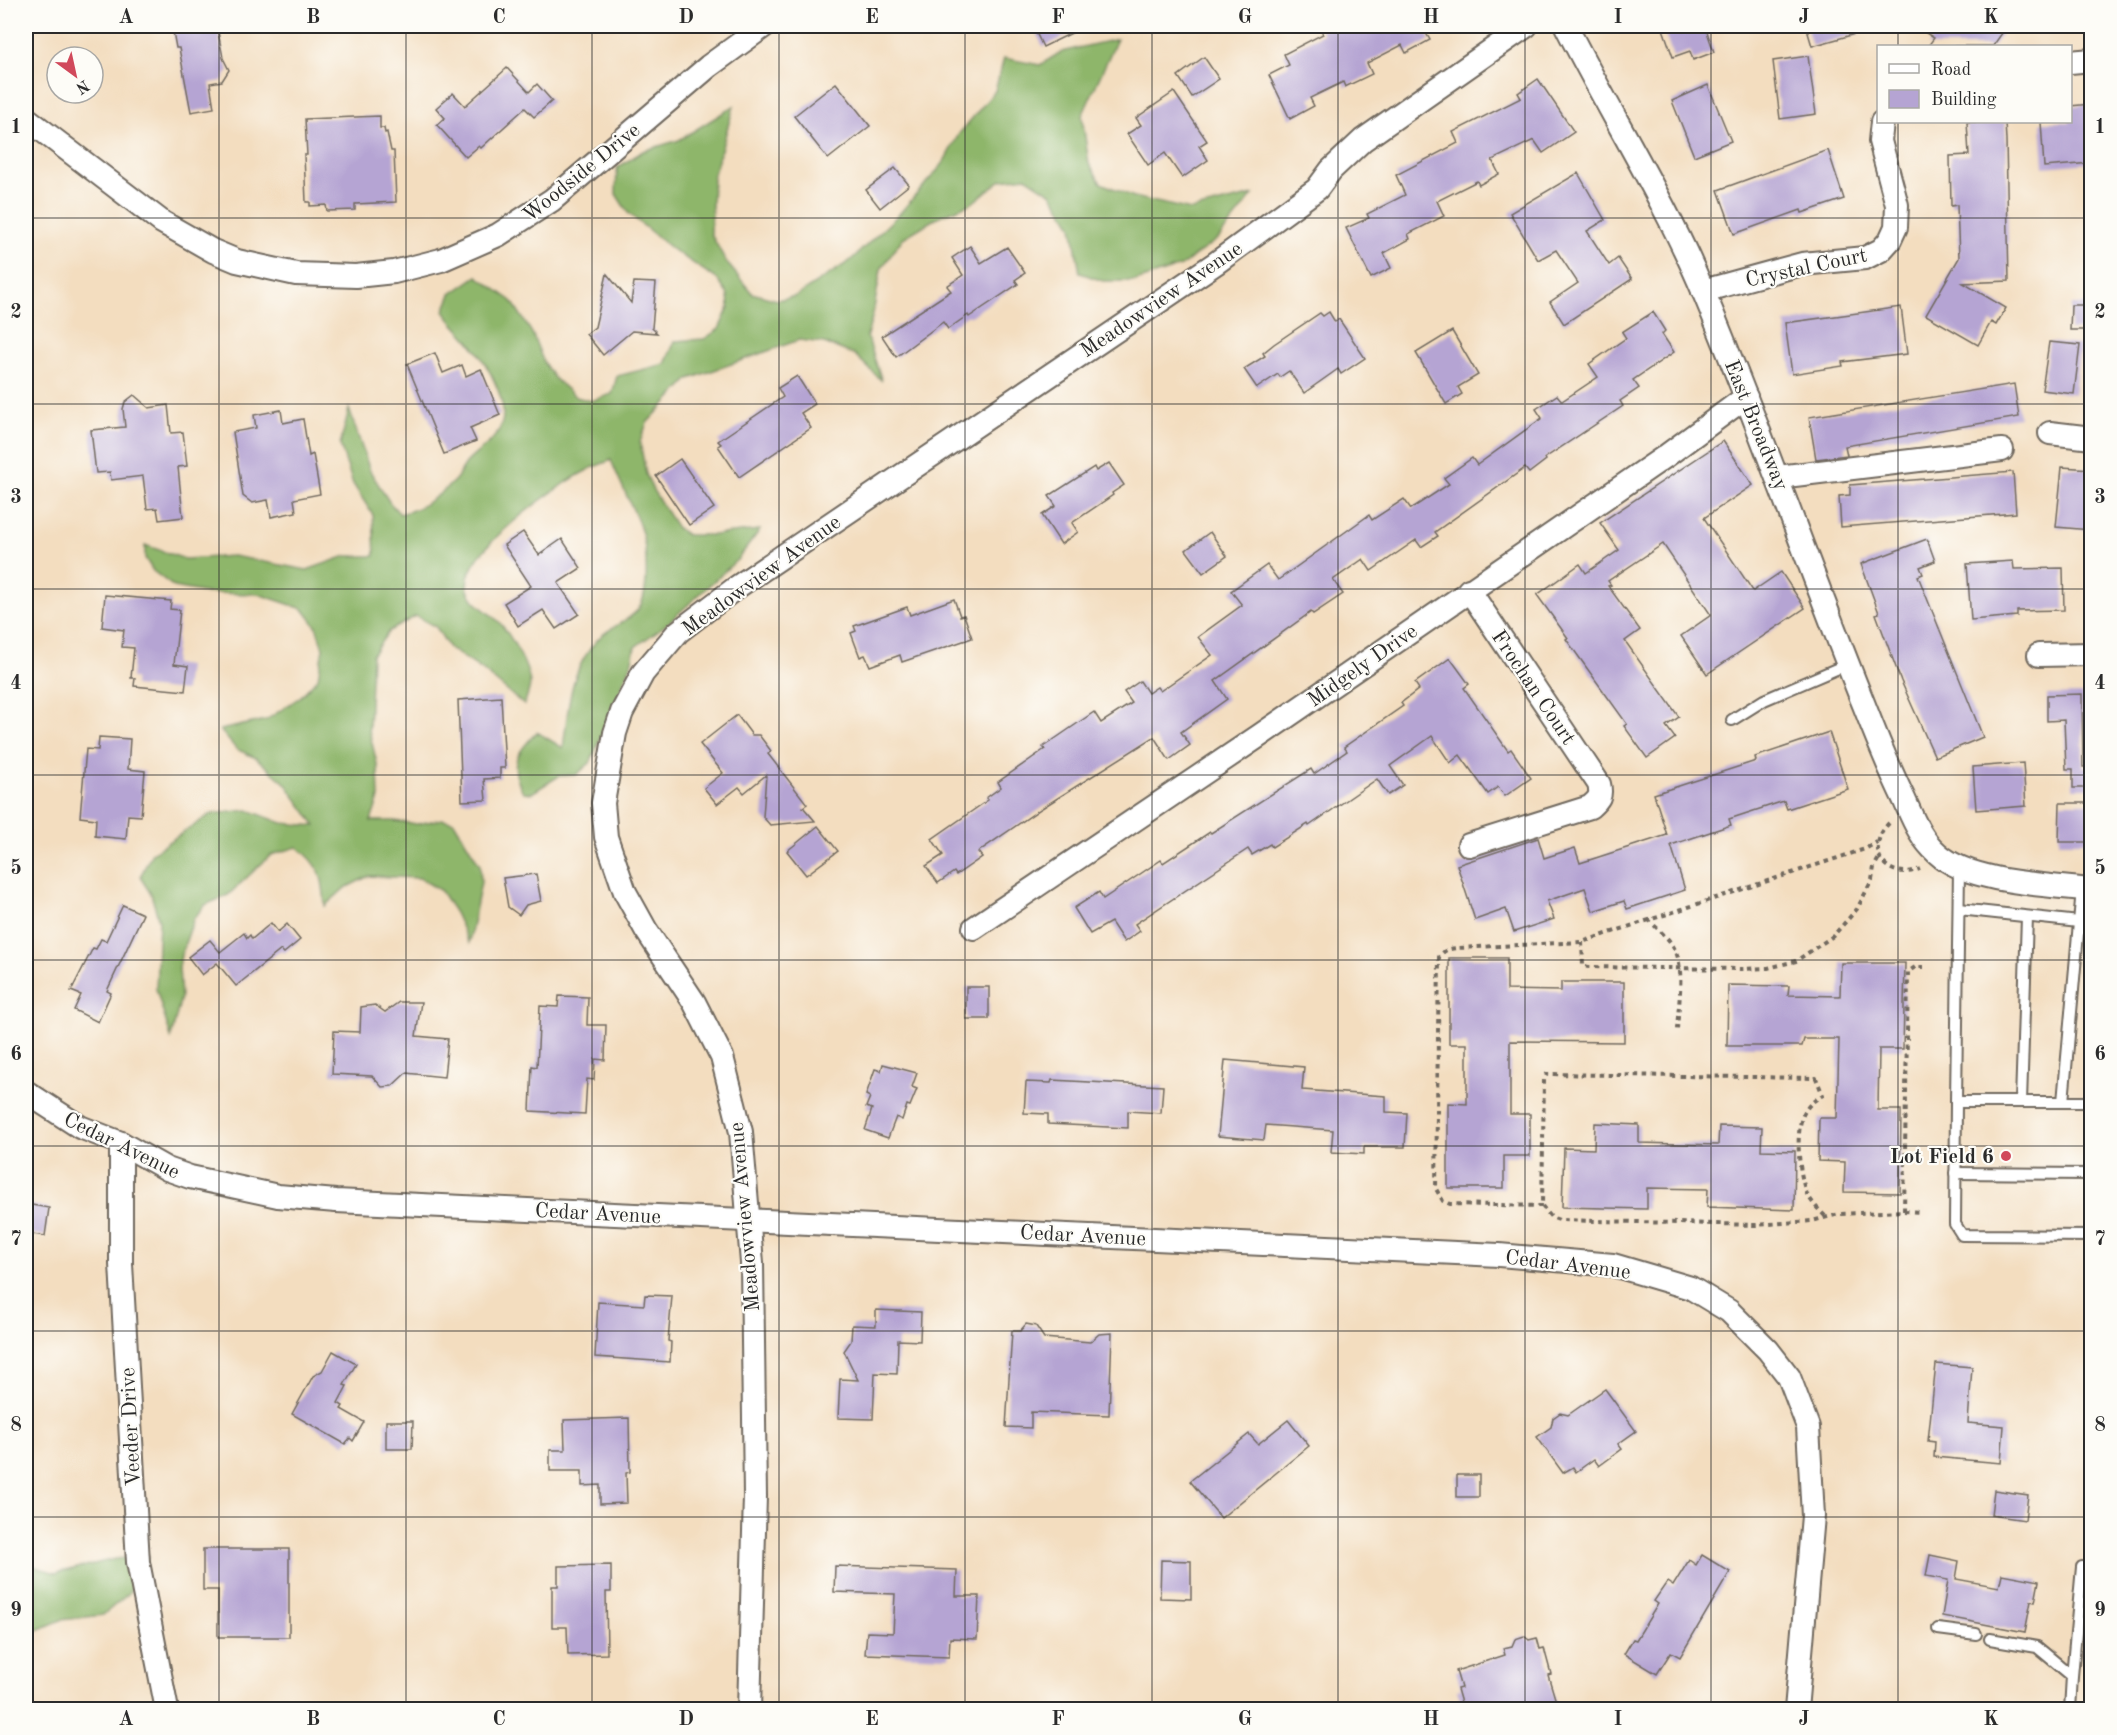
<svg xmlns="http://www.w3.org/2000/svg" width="2117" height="1735" font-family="'Old Standard TT',serif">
<rect width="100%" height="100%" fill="#fdfcf7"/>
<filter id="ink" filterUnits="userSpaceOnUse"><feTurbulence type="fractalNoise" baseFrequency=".0167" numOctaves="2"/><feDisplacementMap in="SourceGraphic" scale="12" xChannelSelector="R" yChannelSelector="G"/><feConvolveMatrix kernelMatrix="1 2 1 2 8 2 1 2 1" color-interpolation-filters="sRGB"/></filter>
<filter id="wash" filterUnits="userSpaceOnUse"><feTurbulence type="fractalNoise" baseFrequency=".008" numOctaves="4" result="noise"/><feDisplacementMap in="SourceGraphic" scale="24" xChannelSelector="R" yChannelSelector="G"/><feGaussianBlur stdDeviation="1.35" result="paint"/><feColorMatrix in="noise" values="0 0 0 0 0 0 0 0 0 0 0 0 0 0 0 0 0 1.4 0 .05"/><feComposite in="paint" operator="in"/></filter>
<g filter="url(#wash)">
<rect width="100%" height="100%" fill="#f3ddbf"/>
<g fill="#8eb66b" stroke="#5c704b" stroke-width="1.5">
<path d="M1117 39 1082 116 1089 164 1101 183 1134 197 1191 210 1253 195 1219 238 1181 266 1136 281H1103L1080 273 1072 226 1052 194 1026 177 1001 180 972 203 938 217 903 238 881 269 873 314 867 336 882 381 855 355 824 343 799 340 689 379 647 423 640 442 646 474 654 492 677 528 687 535H714L760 530 738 559 667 624 635 647 631 665 590 763 576 775 559 776 532 793 523 792C508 765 516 753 537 732L563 748C569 706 568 671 599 638 609 627 632 620 639 608 650 592 647 545 640 527 632 505 620 483 611 460 603 464 594 466 586 471 558 485 457 555 468 590 473 605 489 611 499 622 510 634 529 667 530 683 530 690 526 699 524 705L481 669 449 648 436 627 416 616 389 631 372 655 369 730 378 768 379 798 371 821H394L417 824 442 819 454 822 480 865 481 882 469 943 455 913 441 891 420 878 369 876 345 888 325 906C323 878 322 865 297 847L271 855 228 895 205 905 194 918 181 955 179 968 181 997 171 1038 156 989 159 921 151 894 140 877 152 853 211 814 248 810 282 823 316 826 285 783 256 758 236 749 220 730 266 720 300 697 318 678 323 648 316 626 303 609 258 594 207 593 174 587 153 571 145 558V545L185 559 233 556 307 570 346 556H375L373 515 353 484 340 445 349 409 370 471 390 503 400 514C420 510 439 496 454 481 459 476 462 468 467 462 478 450 494 443 501 426 510 403 487 364 473 346 464 333 452 324 444 311L451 294 477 276 512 301 532 333 544 363 554 378 576 397 591 401 612 394 617 376 665 364 675 341 704 339 719 329 729 307 728 295 717 279 673 250 628 213 616 194 617 168 643 151 679 140 734 106 713 177 711 234 727 263 752 293 777 300 796 296 850 261 900 213 942 165 959 134 995 91 1004 58 1040 65 1061 52Z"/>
<path d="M149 1556 128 1594 103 1615 61 1620 26 1635V1564L56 1573 115 1559Z"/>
</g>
<g id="blocks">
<g fill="#b5a4d3">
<path d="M172 26H217L223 58 229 70 222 81 210 83 214 108 191 112 179 48H176Z"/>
<path d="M1033 26H1086L1043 47Z"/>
<path d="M1319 26H1442L1426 33 1430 40 1406 53 1402 45 1367 63 1372 74 1345 87 1343 82 1310 98 1314 106 1290 119 1269 75 1289 65 1284 54 1323 34Z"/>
<path d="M1662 26H1705L1714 52 1693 60 1690 51 1673 57Z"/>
<path d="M1806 26H1865L1866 31 1812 46Z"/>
<path d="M1915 26H2007L1993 46H1928L1934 38Z"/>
<path d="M1808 56 1816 114 1780 119 1773 61Z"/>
<path d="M1204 57 1219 79 1192 97 1178 76Z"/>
<path d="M507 68 529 92 537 84 552 101 534 117 525 108 481 148 479 146 466 157 437 125 445 118 436 108 453 93 465 106Z"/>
<path d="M1538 79 1574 132 1543 153 1534 140 1492 160 1499 174 1479 185 1477 181 1437 201 1444 216 1408 234 1410 239 1384 253 1391 268 1371 278 1346 228 1369 218 1367 214 1405 195 1396 175 1458 143 1453 132 1521 98 1518 93Z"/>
<path d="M836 83 870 126 828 159 794 116Z"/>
<path d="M1708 85 1731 141 1694 156 1672 101Z"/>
<path d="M1174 92 1207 141 1199 146 1208 160 1182 178 1165 153 1148 165 1127 134 1141 125 1136 118Z"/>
<path d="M2091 104V163L2044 167 2041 122H2070V106Z"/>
<path d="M380 116V128H384L385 133 387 132 391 151H394L396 202 355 204V210L327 211 326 205 310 206V202H306L304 155H307L305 119Z"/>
<path d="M1967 122H2005L2006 140 2009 281 1963 283 2006 308 1996 325 1991 322 1978 345 1926 315 1959 258 1957 205 1951 206 1950 156 1969 155Z"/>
<path d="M1828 150 1844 199 1802 213 1801 210 1734 234 1718 190Z"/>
<path d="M895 168 909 185 880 208 866 190Z"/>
<path d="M1578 173 1605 220 1587 231 1609 265 1618 258 1632 279 1564 324 1550 302 1578 283 1556 250 1538 260 1510 213Z"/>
<path d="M970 246 981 263 1007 247 1025 273 1015 280 1018 284 969 317 968 315 948 329 943 322 896 357 882 336 951 291 947 286 963 275 952 258Z"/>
<path d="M607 274 631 303 634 282 656 283 652 328 657 333 632 331 603 355 586 334 595 327Z"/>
<path d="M2071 305H2091V330H2070Z"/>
<path d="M1901 307 1907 354 1842 362 1843 366 1792 374 1785 323Z"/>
<path d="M1329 312 1335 322 1339 319 1365 358 1341 374 1338 369 1304 393 1289 371 1280 377 1278 374 1257 388 1244 369 1265 356 1263 353 1274 344 1320 313 1323 316Z"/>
<path d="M1653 312 1665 331 1662 334 1674 352 1633 380 1639 388 1620 401 1623 406 1545 458 1546 460 1529 473 1525 468 1435 532 1438 536 1421 547 1416 540 1371 571 1363 559 1333 580 1343 594 1313 614 1311 612 1215 681 1227 699 1181 732 1190 745 1169 760 1154 737 1042 808 978 852 982 857 956 875 954 872 938 883 926 866 943 855 932 839 988 800 986 798 1001 787 998 782 1045 749 1043 747 1094 712 1101 723 1132 703 1124 692 1140 681 1148 693 1157 687 1160 691 1212 655 1198 637 1242 605 1231 591 1267 565 1278 580 1369 515 1372 520 1404 499 1411 509 1449 484 1444 478 1472 458 1477 465 1542 418 1536 409 1557 395 1562 401 1598 377 1589 364 1626 338 1622 332Z"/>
<path d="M1452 331 1478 375 1458 387 1462 394 1446 404 1416 353Z"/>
<path d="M2049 342 2080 345 2074 394 2042 390Z"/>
<path d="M435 353 443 373 462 365 466 376 481 369 500 415 470 428 476 441 444 454 407 364Z"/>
<path d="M797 376 815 404 801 413 811 428 739 477 718 446 721 444 718 441 783 397 778 388Z"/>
<path d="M2014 384 2019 417 1845 446 1847 455 1816 459 1809 417Z"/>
<path d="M134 395 149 408 168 405 171 433 183 432 187 466 178 467 183 517 159 520 157 508 147 509 143 476 111 480 110 472 96 473 91 430 125 427 123 409 125 402Z"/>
<path d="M281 410 283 423 303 419 309 456 313 454 320 494 294 499 296 512 271 517 268 500 252 503 243 496 233 432 256 428 254 415Z"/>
<path d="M1723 441 1753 485 1704 518 1753 591 1781 572 1805 608 1707 674 1681 636 1711 615 1663 544 1608 581 1611 585 1608 586 1640 630 1625 641 1679 717 1666 726 1675 738 1647 758 1624 726 1627 724 1566 639 1568 638 1537 595 1580 564 1586 573 1619 550 1600 523Z"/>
<path d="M680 459 714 508 689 525 656 476Z"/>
<path d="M1109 463 1124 485 1112 493 1113 495 1072 523 1078 532 1061 544 1042 515 1056 506 1049 496 1094 467 1096 471Z"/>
<path d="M2062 467 2091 469V530L2056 527Z"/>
<path d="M2013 472 2016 513 1841 527 1839 496 1850 495V485Z"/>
<path d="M523 532 539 555 562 539 581 568 558 583 579 614 556 629 543 610 518 626 504 603 531 586 504 545Z"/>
<path d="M1210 532 1227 556 1203 573 1186 550Z"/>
<path d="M1927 539 1935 561 1920 567 1923 574 1918 576 1983 737 1935 757 1901 681 1876 614 1879 613 1861 564Z"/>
<path d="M2013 561 2014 569 2063 568 2064 610 2017 611V616L1971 620 1967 564Z"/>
<path d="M105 595 171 601 170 609 180 610 174 664 188 666 185 691 134 686 135 678H131L134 648 122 647 124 630 102 627Z"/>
<path d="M954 599 960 616 964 615 972 638 902 662 900 655 870 666 865 655 860 657 851 633 856 631 854 626 907 607 910 615Z"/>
<path d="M1450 658 1469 684 1464 688 1508 751 1511 749 1531 778 1505 796 1498 787 1488 794 1460 755 1450 763 1432 736 1390 766 1403 785 1388 795 1377 779 1309 826 1308 824 1272 847 1270 844 1252 855 1248 849 1135 924 1140 931 1124 942 1111 922 1090 934 1074 908 1099 892 1103 899 1161 860 1163 863 1210 832 1211 833 1311 769 1314 774 1347 751 1344 747 1403 706 1401 703 1419 689 1415 683Z"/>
<path d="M2082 694 2083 767H2091V788H2073V769H2066L2064 720 2047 721V695Z"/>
<path d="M501 697 505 768H500V778L484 779 486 800 462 801 458 700Z"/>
<path d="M737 715 752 735H759L771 751 768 754 807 804 803 807 815 821 770 825 763 817 766 775 744 793 739 787 717 804 704 788 723 773 700 744Z"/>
<path d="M1829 732 1848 789 1787 809 1784 801 1729 819 1731 825 1671 845 1685 890 1627 909 1624 901 1593 911 1585 888 1547 901 1554 919 1514 932 1506 909 1475 920 1457 865 1538 838 1544 858 1575 848 1580 863 1667 835 1654 794 1756 761 1755 757Z"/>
<path d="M99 737 130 739 128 769 145 771 141 816 128 815 126 839 95 836 96 819 80 817 86 749 98 750Z"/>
<path d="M2023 763 2026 806 1976 810 1973 767Z"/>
<path d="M2060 803H2090L2089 842H2059Z"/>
<path d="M818 826 838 851 806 875 787 851Z"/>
<path d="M536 874 541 901 526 905 519 915 508 907 503 878Z"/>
<path d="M123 905 143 914 107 991 111 993 98 1022 74 1010 81 995 71 991 93 948 96 949 101 939 106 941Z"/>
<path d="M271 923 278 932 287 924 300 940 284 953 281 950 236 986 217 963 202 975 188 957 210 940 220 952 244 933 247 938 250 935 252 939Z"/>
<path d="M1449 958H1507V990L1561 991V982H1624V1042L1510 1041V1114H1530V1156H1504V1188H1448V1103L1467 1104V1044H1449Z"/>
<path d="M1841 963H1905L1903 1049H1879L1878 1110H1901L1900 1193 1844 1192 1845 1162 1818 1161 1819 1118H1837L1839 1039H1804L1802 1046H1727L1728 985 1789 986 1788 995 1840 996Z"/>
<rect x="966" y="987" width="23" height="32"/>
<path d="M559 996 588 997 587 1025H606L605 1060 595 1059 594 1080 587 1079 585 1114 530 1111 532 1066 537 1067 540 1006 558 1007Z"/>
<path d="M399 1002H421L416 1036 448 1039 444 1077 406 1073 392 1086 382 1087 372 1076 332 1074 334 1031 360 1032 361 1007 375 1005 385 1012Z"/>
<path d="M1225 1060 1304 1067 1302 1090 1386 1096V1112L1407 1113 1405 1147H1364V1154L1331 1152 1333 1130 1266 1125 1264 1140 1218 1136Z"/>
<path d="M883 1064 917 1073 912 1087 917 1089 910 1106 907 1105 902 1120 896 1117 888 1138 865 1130 872 1109 866 1107 870 1097 866 1095 875 1069 881 1071Z"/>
<path d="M1052 1080 1163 1086 1161 1113 1128 1111V1128L1048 1124V1114L1024 1113 1026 1082 1051 1083Z"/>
<path d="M1595 1123 1639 1125V1143L1718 1145 1719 1126 1762 1127 1761 1150 1795 1151 1794 1210 1707 1207 1708 1189 1647 1188V1209L1562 1207 1564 1148 1594 1149Z"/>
<path d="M26 1204 49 1208 45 1236 26 1233Z"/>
<path d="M645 1295 672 1296 668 1341 671 1342 670 1362 595 1357 598 1302 644 1305Z"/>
<path d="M876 1310 921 1312 920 1341 898 1340 897 1374 875 1373 873 1419 838 1418 840 1379 858 1380 844 1351 851 1341 852 1325 876 1326Z"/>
<path d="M1026 1324 1036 1326 1044 1338 1090 1342 1099 1334 1112 1333 1109 1415 1031 1412V1428L1006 1427 1012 1331H1020Z"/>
<path d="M333 1351 356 1364 344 1385 347 1386 338 1403 343 1406 341 1409 364 1422 353 1441 350 1438 345 1444 292 1414 313 1376 322 1371Z"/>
<path d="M1936 1364 1972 1367 1968 1423 2004 1426 2001 1463 1934 1457 1935 1442 1928 1441Z"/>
<path d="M1605 1389 1636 1431 1618 1444 1622 1449 1599 1466 1594 1459 1576 1472 1573 1467 1563 1473 1537 1437 1551 1427 1553 1418 1560 1413 1568 1415Z"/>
<path d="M629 1418 630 1472 626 1473 627 1503 600 1504V1485L582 1486V1471H550V1450H565L564 1420Z"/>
<path d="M1288 1420 1309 1446 1221 1518 1190 1481 1249 1434 1258 1444Z"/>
<path d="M386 1421H413L412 1449H386Z"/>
<rect x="1457" y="1475" width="22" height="22"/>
<path d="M1994 1490 2028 1495 2025 1520 1991 1515Z"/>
<path d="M203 1549H289V1637H218V1590H203Z"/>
<path d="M1702 1555 1730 1572 1680 1657 1671 1652 1657 1674 1624 1654 1633 1639 1636 1640 1658 1604 1654 1601 1667 1582 1673 1586 1689 1560 1696 1565Z"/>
<path d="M1930 1555 1959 1561 1956 1579 1999 1587 2002 1574 2039 1581 2035 1602 2031 1601 2025 1632 1942 1616 1948 1580 1926 1576Z"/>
<path d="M1161 1560 1191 1561V1599L1160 1598Z"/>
<path d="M611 1565V1592H606L607 1654 568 1655 567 1627H552V1586H558V1566Z"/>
<path d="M835 1566 957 1570 956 1596H979L977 1639 950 1638 949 1657 865 1654 867 1632 893 1633 895 1594 834 1592Z"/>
<path d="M1524 1636 1529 1640 1537 1638 1540 1649 1544 1648 1551 1674 1548 1675 1557 1705 1544 1710H1463L1457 1689 1461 1688 1456 1671 1505 1655 1503 1648 1512 1646 1515 1639Z"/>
</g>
</g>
</g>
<g filter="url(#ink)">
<use href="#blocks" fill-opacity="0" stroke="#71695f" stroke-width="1.5"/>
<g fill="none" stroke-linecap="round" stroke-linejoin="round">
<g stroke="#71695f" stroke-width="14">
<g id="lane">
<path d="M1732 720 1764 700 1848 664"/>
<path d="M1959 909 2079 922"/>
<path d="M1956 1102 1959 868"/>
<path d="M2021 1102 2027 917"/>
<path d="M2063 1102 2082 889"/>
<path d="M2092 1102H1956L1955 1224 1962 1235 2092 1236"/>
<path d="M1955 1173 2092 1174"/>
<path d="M1938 1629 1976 1634"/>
<path d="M1990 1639 2037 1647 2072 1676 2070 1710"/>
<path d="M2072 1676 2082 1567"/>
</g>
</g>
<g stroke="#71695f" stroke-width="26">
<g id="street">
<path d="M1566 26C1611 115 1665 200 1704 293 1761 429 1809 568 1864 705 1876 736 1889 768 1904 799 1913 819 1920 838 1937 853 1969 883 2049 885 2092 890"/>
<path d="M2070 62 2092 60"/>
<path d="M26 118 162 222 213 251 237 261 296 274 356 276 394 272 441 260 498 235 552 200 709 66 764 26"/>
<path d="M1703 291 1802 264 1865 258 1881 250 1890 240 1896 227 1897 205 1880 141 1882 122"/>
<path d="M2050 433 2092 438"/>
<path d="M1778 477 2002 450"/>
<path d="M1469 590 1599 784C1602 796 1599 799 1590 807L1469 845"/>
<path d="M2039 655 2092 654"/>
<path d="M974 928 1259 736 1666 456 1746 397"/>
<path d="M26 1092 80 1127 121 1143 167 1169 190 1177 278 1196 336 1201 1499 1255 1613 1265 1691 1288 1729 1311 1768 1350 1789 1377 1808 1427 1813 1516 1796 1710"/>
<path d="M121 1143V1264L138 1562 167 1710"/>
<path d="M749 1710 755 1496 752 1263 741 1132 722 1057 694 1002 646 930 625 892 606 837 603 803 615 733 622 712 643 673 678 632 737 587 1216 263 1317 189 1331 170 1363 140 1526 26"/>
</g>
</g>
<g stroke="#71695f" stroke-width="4" stroke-dasharray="4.5 4.5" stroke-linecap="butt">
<path d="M1889 823C1863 850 1886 882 1920 869"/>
<path d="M1648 919C1656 928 1667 936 1673 946 1686 966 1678 1007 1677 1030"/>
<path d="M1582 942 1583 966 1589 967 1740 969 1768 968 1796 961 1833 936 1857 909 1872 880 1874 867 1879 858"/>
<path d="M1542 1206 1551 1217 1559 1220 1755 1225 1812 1221 1839 1214 1904 1211 1908 972 1915 967H1924"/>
<path d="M1904 1211 1920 1212"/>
<path d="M1825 1216C1819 1210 1812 1203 1807 1194 1799 1177 1795 1133 1803 1115 1807 1106 1814 1100 1823 1095L1816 1078 1547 1074 1544 1080 1542 1206 1450 1204 1443 1201 1436 1189 1439 957C1444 950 1448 949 1457 948L1582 942 1865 849 1877 842"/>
</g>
<use href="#lane" stroke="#fff" stroke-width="10"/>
<use href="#street" stroke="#fff" stroke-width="22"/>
</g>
</g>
<path fill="none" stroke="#2b2b2b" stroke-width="1.5" stroke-opacity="0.55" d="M219 26V1710M406 26V1710M592 26V1710M779 26V1710M965 26V1710M1152 26V1710M1338 26V1710M1525 26V1710M1711 26V1710M1898 26V46M1898 122V1710M26 218H2092M26 404H2092M26 589H2092M26 775H2092M26 960H2092M26 1146H2092M26 1331H2092M26 1517H2092"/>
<circle fill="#d1495b" stroke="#fdfcf7" stroke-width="2" cx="2006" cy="1156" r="6"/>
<g text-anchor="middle" stroke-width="4.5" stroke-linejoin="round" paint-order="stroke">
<g font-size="21" fill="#2b2b2b" stroke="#fdfcf7">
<text transform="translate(581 172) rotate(-39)" y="7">Woodside Drive</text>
<text transform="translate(1806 267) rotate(-12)" y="7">Crystal Court</text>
<text transform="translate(1161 299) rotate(-34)" y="7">Meadowview Avenue</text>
<text transform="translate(1757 425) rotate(68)" y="7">East Broadway</text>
<text transform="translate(761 575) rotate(-36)" y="7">Meadowview Avenue</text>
<text transform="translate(1362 665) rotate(-35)" y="7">Midgely Drive</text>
<text transform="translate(1534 687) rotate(56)" y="7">Frochan Court</text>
<text transform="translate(122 1145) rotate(26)" y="7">Cedar Avenue</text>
<text transform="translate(598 1213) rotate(3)" y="7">Cedar Avenue</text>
<text transform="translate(744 1217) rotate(-95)" y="7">Meadowview Avenue</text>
<text transform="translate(1083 1235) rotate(3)" y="7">Cedar Avenue</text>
<text transform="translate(1568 1264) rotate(7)" y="7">Cedar Avenue</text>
<text transform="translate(130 1427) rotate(-93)" y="7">Veeder Drive</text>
</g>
<g font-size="21" font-weight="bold" fill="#2b2b2b" stroke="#fdfcf7" text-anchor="end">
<text x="1994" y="1163">Lot Field 6</text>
</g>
</g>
<rect width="2117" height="1735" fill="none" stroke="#fdfcf7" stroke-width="66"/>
<rect x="1877" y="45" width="195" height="78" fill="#fdfcf7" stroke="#a9a8a5" stroke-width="1.5"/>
<rect x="1889" y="64" width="30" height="9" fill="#ffffff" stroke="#a9a8a5" stroke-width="1.5"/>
<text x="1931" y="75" font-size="18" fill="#2b2b2b">Road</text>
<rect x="1889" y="90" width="30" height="18" fill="#b5a4d3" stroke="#a9a8a5" stroke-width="1.5"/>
<text x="1931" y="105" font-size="18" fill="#2b2b2b">Building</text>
<g transform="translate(75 75) rotate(147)"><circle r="28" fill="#fdfcf7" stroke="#a9a8a5" stroke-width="1.5"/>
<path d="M0-4.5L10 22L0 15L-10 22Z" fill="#d1495b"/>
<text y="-9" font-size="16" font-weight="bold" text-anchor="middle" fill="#2b2b2b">N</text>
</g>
<rect x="33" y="33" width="2051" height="1669" fill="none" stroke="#2b2b2b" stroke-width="2"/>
<g font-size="20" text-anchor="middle" font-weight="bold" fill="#2b2b2b">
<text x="126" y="23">A</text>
<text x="313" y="23">B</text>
<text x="499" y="23">C</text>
<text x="686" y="23">D</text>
<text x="872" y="23">E</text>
<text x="1058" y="23">F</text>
<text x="1245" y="23">G</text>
<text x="1431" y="23">H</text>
<text x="1618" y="23">I</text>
<text x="1804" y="23">J</text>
<text x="1991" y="23">K</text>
<text x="16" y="133">1</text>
<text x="2100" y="133">1</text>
<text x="16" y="318">2</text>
<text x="2100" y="318">2</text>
<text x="16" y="503">3</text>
<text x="2100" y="503">3</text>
<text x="16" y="689">4</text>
<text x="2100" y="689">4</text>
<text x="16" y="874">5</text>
<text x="2100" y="874">5</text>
<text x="16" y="1060">6</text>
<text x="2100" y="1060">6</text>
<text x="16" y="1245">7</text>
<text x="2100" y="1245">7</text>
<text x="16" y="1431">8</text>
<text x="2100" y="1431">8</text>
<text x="16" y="1616">9</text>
<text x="2100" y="1616">9</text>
<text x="126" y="1725">A</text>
<text x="313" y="1725">B</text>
<text x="499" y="1725">C</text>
<text x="686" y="1725">D</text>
<text x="872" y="1725">E</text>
<text x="1058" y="1725">F</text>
<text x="1245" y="1725">G</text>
<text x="1431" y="1725">H</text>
<text x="1618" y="1725">I</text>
<text x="1804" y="1725">J</text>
<text x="1991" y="1725">K</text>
</g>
</svg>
